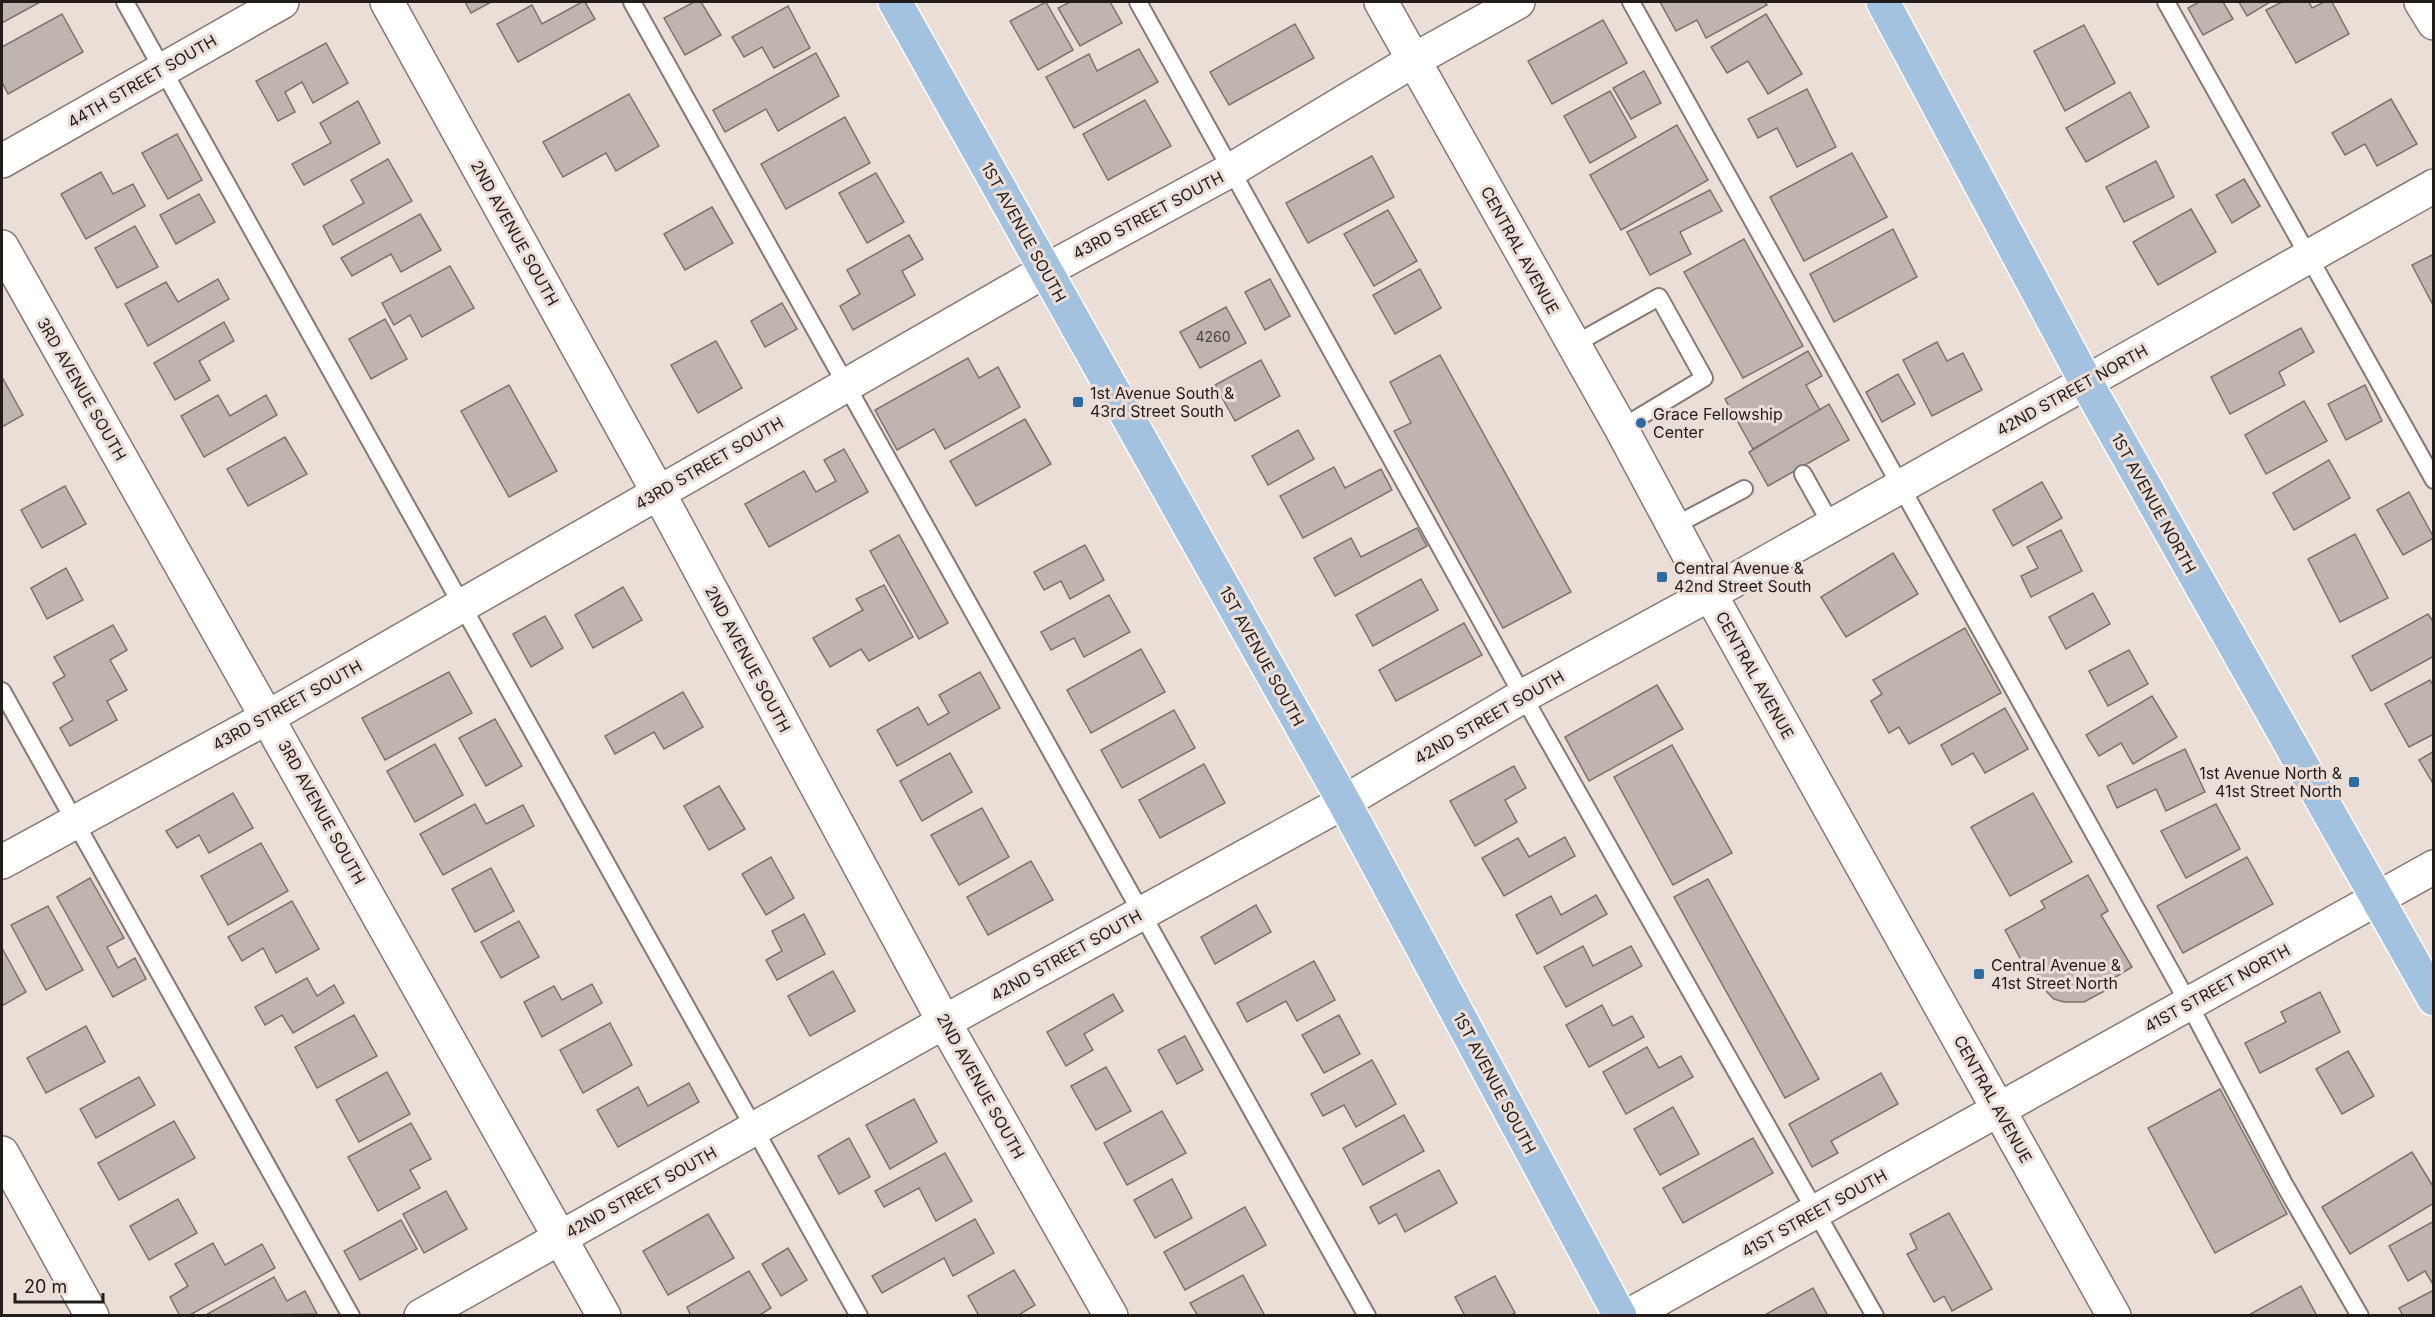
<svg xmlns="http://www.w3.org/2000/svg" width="2435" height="1317" font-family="Inter,sans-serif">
<rect width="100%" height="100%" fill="#ebded7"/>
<g fill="#c0b4ae" stroke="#7d726c" stroke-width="1.5">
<path d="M2 2H40L2 23Z"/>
<path d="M465 2H491L471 13Z"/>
<path d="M582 2H585L595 19 518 62 497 24 532 5 542 24Z"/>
<path d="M694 2H701L721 35 685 55 664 18Z"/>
<path d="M1046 2 1073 50 1038 70 1010 21Z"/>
<path d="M1070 2H1110L1122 23 1080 46 1058 8Z"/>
<path d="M1660 2H1765L1767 5 1706 38 1697 20 1676 31Z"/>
<path d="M2199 2H2223L2233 19 2203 35 2188 8Z"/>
<path d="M2239 2H2270L2247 16Z"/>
<path d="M2282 2H2309L2312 8 2324 2H2332L2349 34 2296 63 2266 10Z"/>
<path d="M788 6 810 48 774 68 762 47 744 57 732 37Z"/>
<path d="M62 14 83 52 8 94 2 82V47Z"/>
<path d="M1766 14 1802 74 1768 94 1748 61 1727 73 1711 47Z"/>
<path d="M1603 20 1627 63 1552 104 1528 61Z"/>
<path d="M1295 24 1314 58 1229 105 1210 72Z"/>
<path d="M2084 25 2115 83 2065 111 2034 51Z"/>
<path d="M326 43 348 83 313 103 302 82 285 92 295 112 278 121 256 81Z"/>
<path d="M1139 49 1158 82 1074 128 1046 77 1089 54 1097 71Z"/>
<path d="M816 53 839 96 778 131 766 109 725 132 713 110Z"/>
<path d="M1644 71 1661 103 1631 119 1613 88Z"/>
<path d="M1807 89 1836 147 1797 167 1777 128 1758 138 1748 119Z"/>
<path d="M1610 91 1636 137 1590 163 1564 116Z"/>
<path d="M2130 92 2149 127 2086 162 2066 128Z"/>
<path d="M629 94 659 146 616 171 606 153 563 177 543 142Z"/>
<path d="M2391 99 2417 144 2377 166 2365 144 2345 155 2332 133Z"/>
<path d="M1145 100 1171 146 1108 180 1083 134Z"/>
<path d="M358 101 380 143 304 185 292 164 331 143 320 123Z"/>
<path d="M845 117 870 163 786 209 761 164Z"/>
<path d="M1677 125 1708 180 1621 230 1590 175Z"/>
<path d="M177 134 202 180 168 199 142 153Z"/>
<path d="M1852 153 1887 217 1804 261 1770 197Z"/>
<path d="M1372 156 1394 197 1308 243 1286 203Z"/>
<path d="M388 159 412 201 333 245 323 226 364 203 351 180Z"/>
<path d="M2156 161 2174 197 2124 222 2106 187Z"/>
<path d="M101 172 113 194 133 184 145 206 86 239 61 194Z"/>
<path d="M876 173 904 222 867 243 839 193Z"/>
<path d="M2244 179 2260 206 2232 223 2216 195Z"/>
<path d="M1710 190 1722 211 1680 232 1691 254 1650 275 1627 232Z"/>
<path d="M199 194 215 222 176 244 160 215Z"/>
<path d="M712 207 733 243 685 270 664 234Z"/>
<path d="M2191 209 2216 252 2158 285 2133 242Z"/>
<path d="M1388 210 1417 261 1374 286 1344 234Z"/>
<path d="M420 214 441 250 401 272 391 254 352 276 341 258Z"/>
<path d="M135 226 158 267 117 288 95 248Z"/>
<path d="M1893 229 1917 277 1834 322 1810 274Z"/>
<path d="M909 235 923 259 902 271 915 295 853 330 840 306 860 294 847 270Z"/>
<path d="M1744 239 1803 346 1743 378 1684 272Z"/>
<path d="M2434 254V307L2412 265Z"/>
<path d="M450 266 474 308 422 337 410 315 394 325 382 303Z"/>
<path d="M1420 269 1441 308 1395 334 1373 295Z"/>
<path d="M218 279 229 299 148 346 125 304 166 282 178 302Z"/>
<path d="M1270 279 1290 316 1265 330 1245 292Z"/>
<path d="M782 303 797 329 765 347 751 321Z"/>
<path d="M1226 307 1246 343 1200 368 1180 332Z"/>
<path d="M385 319 407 359 371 379 349 339Z"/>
<path d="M224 322 234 341 199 361 210 380 175 400 154 363Z"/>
<path d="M2301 328 2314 352 2279 372 2285 385 2230 414 2211 377Z"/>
<path d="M716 341 742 388 698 413 671 365Z"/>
<path d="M1937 342 1947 361 1963 353 1982 390 1932 416 1903 360Z"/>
<path d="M1808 351 1822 376 1806 385 1820 410 1753 449 1725 399Z"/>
<path d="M1440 355 1571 592 1503 628 1394 431 1411 423 1390 382Z"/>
<path d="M968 358 979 378 998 367 1020 407 945 449 934 429 897 450 875 410Z"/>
<path d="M1261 360 1280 396 1235 421 1215 385Z"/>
<path d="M1898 374 1915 404 1882 422 1866 392Z"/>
<path d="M2 377 23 415 2 427Z"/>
<path d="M509 385 557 471 509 497 461 411Z"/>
<path d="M2365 385 2382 421 2346 440 2328 404Z"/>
<path d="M218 395 230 416 266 395 277 415 204 457 181 416Z"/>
<path d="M2304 401 2327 441 2266 474 2245 435Z"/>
<path d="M1829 404 1849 440 1768 486 1749 452Z"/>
<path d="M1025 419 1051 464 976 506 950 461Z"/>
<path d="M1298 430 1314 459 1268 485 1252 456Z"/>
<path d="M285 437 307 474 248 506 227 469Z"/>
<path d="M844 449 868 492 769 547 745 504 804 471 816 492 836 481 824 460Z"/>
<path d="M2329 460 2350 498 2294 530 2273 493Z"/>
<path d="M1334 467 1345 488 1381 469 1392 490 1303 538 1280 496Z"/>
<path d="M2042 482 2062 518 2013 546 1993 510Z"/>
<path d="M65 486 86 524 42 548 21 510Z"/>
<path d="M2409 492 2434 538 2403 555 2377 510Z"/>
<path d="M1417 528 1427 546 1335 596 1314 558 1351 538 1361 557Z"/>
<path d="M2061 530 2082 571 2031 597 2021 576 2038 568 2027 547Z"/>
<path d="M2355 534 2388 598 2340 622 2308 559Z"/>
<path d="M899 535 948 623 919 639 870 551Z"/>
<path d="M1085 545 1104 580 1070 599 1061 581 1044 590 1034 572Z"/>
<path d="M1893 553 1918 594 1846 637 1821 597Z"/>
<path d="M66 568 83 600 47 619 31 588Z"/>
<path d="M1421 579 1438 610 1373 646 1356 615Z"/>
<path d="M884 585 913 637 869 661 861 649 830 667 813 638 863 610 856 599Z"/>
<path d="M623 587 642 620 593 648 575 615Z"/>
<path d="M2093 593 2110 624 2066 649 2049 617Z"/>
<path d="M1109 595 1130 632 1084 657 1074 638 1051 650 1041 632Z"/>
<path d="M2428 614 2434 623V656L2371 691 2352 656Z"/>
<path d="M545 616 563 648 531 667 513 634Z"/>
<path d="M1464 623 1482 655 1396 701 1379 670Z"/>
<path d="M113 625 127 650 110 660 127 690 107 701 117 720 70 746 60 728 73 720 53 683 65 676 54 657Z"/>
<path d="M1965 628 2001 693 1909 744 1899 727 1889 733 1871 701 1882 694 1873 680Z"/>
<path d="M1141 649 1165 692 1091 733 1067 690Z"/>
<path d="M2129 650 2148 684 2108 706 2089 671Z"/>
<path d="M449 672 472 713 385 760 362 718Z"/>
<path d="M980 672 1000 708 897 766 877 730 918 707 928 725 949 713 939 695Z"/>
<path d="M2430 680 2434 687V734L2409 747 2385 704Z"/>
<path d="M1657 685 1683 729 1589 781 1565 737Z"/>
<path d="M683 692 703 727 664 749 654 732 615 754 605 736Z"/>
<path d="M2152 696 2177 737 2133 764 2121 743 2099 756 2086 735Z"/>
<path d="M2005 708 2028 749 1985 773 1973 753 1952 765 1941 745Z"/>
<path d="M1174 710 1195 748 1122 788 1101 750Z"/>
<path d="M495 719 522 766 486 786 459 738Z"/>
<path d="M435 744 463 795 415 822 387 771Z"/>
<path d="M1672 745 1732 853 1673 885 1614 777Z"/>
<path d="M2185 749 2205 792 2166 811 2156 789 2117 808 2107 786Z"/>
<path d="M2434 751V785L2419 760Z"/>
<path d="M950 753 972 792 922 821 900 781Z"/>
<path d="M1204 764 1225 803 1160 838 1139 800Z"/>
<path d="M1514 766 1526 788 1505 800 1517 822 1475 846 1450 801Z"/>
<path d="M719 786 745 829 709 850 684 806Z"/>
<path d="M233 793 253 828 209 853 199 835 177 848 166 831Z"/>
<path d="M2033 793 2072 862 2010 896 1971 827Z"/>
<path d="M475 804 486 824 523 805 534 826 443 875 420 834Z"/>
<path d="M2216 804 2240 849 2186 878 2161 831Z"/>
<path d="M982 808 1009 857 959 885 931 835Z"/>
<path d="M1565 837 1575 856 1504 896 1482 858 1518 838 1529 857Z"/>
<path d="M261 843 288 891 228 925 201 876Z"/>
<path d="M771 857 794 898 766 915 742 874Z"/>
<path d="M2247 857 2273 904 2183 953 2157 906Z"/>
<path d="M1031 861 1053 900 988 935 967 897Z"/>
<path d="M491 868 514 911 475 932 452 889Z"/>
<path d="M2088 875 2108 911 2101 915 2132 967 2109 981 2112 987 2084 1002H2064L2054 999 2047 992 2032 965 2026 969 2005 930 2045 908 2041 901Z"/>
<path d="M90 878 124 938 107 947 118 968 135 958 146 979 113 997 57 897Z"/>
<path d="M1708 879 1819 1079 1785 1098 1674 897Z"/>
<path d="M1596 895 1607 914 1537 954 1516 915 1551 896 1561 915Z"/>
<path d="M292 901 319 949 276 973 263 948 242 961 228 937Z"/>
<path d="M1256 905 1271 932 1215 964 1201 937Z"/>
<path d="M48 906 83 970 46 990 11 925Z"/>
<path d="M804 914 825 954 777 980 766 960 782 951 772 931Z"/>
<path d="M519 921 539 957 501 978 481 942Z"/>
<path d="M1583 946 1593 966 1631 946 1642 966 1566 1007 1544 967Z"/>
<path d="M2 948 26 992 2 1006Z"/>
<path d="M1314 961 1335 1000 1297 1021 1286 1001 1247 1022 1237 1003Z"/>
<path d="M833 971 855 1011 810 1036 788 996Z"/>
<path d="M307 978 317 996 334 985 344 1003 293 1033 282 1015 265 1025 255 1007Z"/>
<path d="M592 984 602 1003 542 1037 524 1002 554 986 562 1000Z"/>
<path d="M2320 992 2340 1032 2260 1073 2245 1043 2286 1022 2281 1012Z"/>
<path d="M1113 994 1123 1011 1084 1034 1093 1050 1066 1066 1047 1032Z"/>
<path d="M1602 1005 1613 1026 1632 1016 1644 1037 1589 1067 1566 1025Z"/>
<path d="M354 1015 377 1056 317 1088 295 1047Z"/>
<path d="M1339 1015 1360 1054 1324 1073 1302 1035Z"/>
<path d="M610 1023 632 1065 583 1093 560 1050Z"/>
<path d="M86 1026 105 1062 46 1093 27 1058Z"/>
<path d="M1185 1036 1203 1070 1177 1084 1158 1050Z"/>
<path d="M1647 1047 1659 1068 1681 1056 1693 1077 1626 1114 1603 1072Z"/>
<path d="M2348 1051 2374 1096 2342 1114 2316 1069Z"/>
<path d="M1372 1060 1396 1104 1356 1127 1344 1105 1323 1116 1311 1094Z"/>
<path d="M1106 1067 1131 1111 1096 1130 1071 1086Z"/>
<path d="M387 1072 410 1114 359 1142 336 1100Z"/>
<path d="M1881 1073 1898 1104 1831 1141 1838 1153 1812 1167 1789 1124Z"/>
<path d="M139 1077 155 1105 96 1138 80 1109Z"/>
<path d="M689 1083 699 1102 618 1147 597 1110 638 1087 648 1106Z"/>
<path d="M2220 1089 2287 1214 2215 1253 2148 1128Z"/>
<path d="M914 1099 937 1142 890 1169 866 1125Z"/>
<path d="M1673 1107 1699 1154 1660 1175 1634 1129Z"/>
<path d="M1162 1111 1186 1153 1127 1185 1104 1143Z"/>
<path d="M1404 1115 1424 1151 1363 1185 1343 1148Z"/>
<path d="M174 1121 195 1158 119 1200 98 1163Z"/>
<path d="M411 1123 431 1159 410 1170 420 1188 378 1211 348 1157Z"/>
<path d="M849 1138 870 1177 839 1194 818 1156Z"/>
<path d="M1753 1138 1773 1173 1683 1223 1663 1188Z"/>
<path d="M2412 1152 2434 1188V1203L2350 1254 2322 1207Z"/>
<path d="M945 1153 972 1201 936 1221 919 1188 884 1207 875 1191Z"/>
<path d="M1439 1170 1457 1203 1405 1232 1396 1214 1379 1224 1370 1207Z"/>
<path d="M1172 1179 1192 1218 1155 1238 1134 1200Z"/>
<path d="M446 1191 467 1229 424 1253 403 1214Z"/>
<path d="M178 1199 197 1233 149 1260 130 1226Z"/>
<path d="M1245 1207 1266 1245 1185 1290 1164 1252Z"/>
<path d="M1949 1213 1992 1289 1952 1311 1944 1296 1934 1302 1907 1254 1917 1249 1910 1234Z"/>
<path d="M708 1214 734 1258 668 1295 643 1251Z"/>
<path d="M975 1219 994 1253 953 1276 944 1258 882 1293 872 1276Z"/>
<path d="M401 1220 417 1249 360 1280 344 1251Z"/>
<path d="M2434 1221V1286L2425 1271 2408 1281 2389 1246Z"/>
<path d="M213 1243 225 1265 262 1244 275 1268 188 1316H180L170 1297 188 1286 175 1264Z"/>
<path d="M788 1248 807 1280 781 1296 762 1264Z"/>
<path d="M1014 1270 1035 1305 1017 1316H979L968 1296Z"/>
<path d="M749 1271 771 1308 758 1316H691L687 1307Z"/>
<path d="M1243 1275 1265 1316H1198L1190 1303Z"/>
<path d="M1495 1276 1515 1313 1510 1316H1465L1455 1297Z"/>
<path d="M274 1277 287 1301 305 1291 317 1314 204 1316Z"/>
<path d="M2301 1286 2317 1316H2247Z"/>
<path d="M1813 1288 1828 1316H1763Z"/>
<path d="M2434 1290V1316H2403L2399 1308Z"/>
</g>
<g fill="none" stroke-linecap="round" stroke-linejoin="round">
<g stroke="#857973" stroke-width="20">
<g id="service">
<path d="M125 2 859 1316"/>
<path d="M632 2 1367 1316"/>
<path d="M1138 2 1523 696 1875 1316"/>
<path d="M1631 2 2189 1004 2284 1184 2360 1316"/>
<path d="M2166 2 2434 480"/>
<path d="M1573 345 1659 297 1704 378 1621 428"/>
<path d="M1803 474 1831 524"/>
<path d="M1674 526 1744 489"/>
<path d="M2 691 351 1316"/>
</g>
</g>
<g stroke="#857973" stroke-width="36">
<g id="minor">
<path d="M387 2 658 492 944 1022 1111 1316"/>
<path d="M2421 2 2434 23"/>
<path d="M2 161 282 2"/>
<path d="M2 247 604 1316"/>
<path d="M2 862 268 717 1045 271 1231 170 1414 60 1518 2"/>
<path d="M2 1153 92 1316"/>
<path d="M421 1316 944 1022 1344 802 1523 696 1710 594 2434 186"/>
<path d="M1628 1316 2434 867"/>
</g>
</g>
<g stroke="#857973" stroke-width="36">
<path id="secondary" d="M1381 2 1621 428 1710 594 2114 1316"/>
</g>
<g stroke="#fff" stroke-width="36">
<g id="primary">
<path d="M895 2 1344 802 1620 1316"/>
<path d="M1883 2 2086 382 2434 999"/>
</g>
</g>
<use href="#service" stroke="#fff" stroke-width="16"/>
<use href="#minor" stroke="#fff" stroke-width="33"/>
<use href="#secondary" stroke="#fff" stroke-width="33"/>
<use href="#primary" stroke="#a3c2df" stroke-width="33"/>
</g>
<g fill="#2d6ca3" stroke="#ebded7" stroke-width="2">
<rect x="1072" y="396" width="12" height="12" rx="3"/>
<circle cx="1641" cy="423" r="6"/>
<rect x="1656" y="571" width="12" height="12" rx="3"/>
<rect x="2348" y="776" width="12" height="12" rx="3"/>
<rect x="1973" y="968" width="12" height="12" rx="3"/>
</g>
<g text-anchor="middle" stroke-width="6" stroke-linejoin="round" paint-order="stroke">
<g font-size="14" fill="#4a4340">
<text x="1213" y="342">4260</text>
</g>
<g font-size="16" fill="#221d1b" stroke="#ebded7">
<text transform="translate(142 81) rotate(-30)" y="6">44TH STREET SOUTH</text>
<text transform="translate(1148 215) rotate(-28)" y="6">43RD STREET SOUTH</text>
<text transform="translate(1024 232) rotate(61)" y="6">1ST AVENUE SOUTH</text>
<text transform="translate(515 233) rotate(61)" y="6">2ND AVENUE SOUTH</text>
<text transform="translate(1520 250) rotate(61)" y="6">CENTRAL AVENUE</text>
<text transform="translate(82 389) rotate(60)" y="6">3RD AVENUE SOUTH</text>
<text transform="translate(2072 390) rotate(-29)" y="6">42ND STREET NORTH</text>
<text transform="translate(709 463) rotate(-30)" y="6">43RD STREET SOUTH</text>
<text transform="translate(2154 503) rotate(61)" y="6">1ST AVENUE NORTH</text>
<text transform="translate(1262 656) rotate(61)" y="6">1ST AVENUE SOUTH</text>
<text transform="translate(748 659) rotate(62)" y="6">2ND AVENUE SOUTH</text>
<text transform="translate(1755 675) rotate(61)" y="6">CENTRAL AVENUE</text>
<text transform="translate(287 705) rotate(-29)" y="6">43RD STREET SOUTH</text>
<text transform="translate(1489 717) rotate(-30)" y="6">42ND STREET SOUTH</text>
<text transform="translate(322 812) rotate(61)" y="6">3RD AVENUE SOUTH</text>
<text transform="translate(1066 955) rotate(-29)" y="6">42ND STREET SOUTH</text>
<text transform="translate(2217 988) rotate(-29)" y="6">41ST STREET NORTH</text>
<text transform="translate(1495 1083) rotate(62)" y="6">1ST AVENUE SOUTH</text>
<text transform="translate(981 1086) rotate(61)" y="6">2ND AVENUE SOUTH</text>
<text transform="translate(1993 1099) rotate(61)" y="6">CENTRAL AVENUE</text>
<text transform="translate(641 1192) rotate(-29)" y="6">42ND STREET SOUTH</text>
<text transform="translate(1814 1213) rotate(-29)" y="6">41ST STREET SOUTH</text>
</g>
<g font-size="16" fill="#221d1b" stroke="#ebded7" text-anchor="start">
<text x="1090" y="399">1st Avenue South &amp;<tspan x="1090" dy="18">43rd Street South</tspan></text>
<text x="1653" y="420">Grace Fellowship<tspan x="1653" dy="18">Center</tspan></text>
<text x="1674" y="574">Central Avenue &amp;<tspan x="1674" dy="18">42nd Street South</tspan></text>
<text x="2342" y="779" text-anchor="end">1st Avenue North &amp;<tspan x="2342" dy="18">41st Street North</tspan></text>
<text x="1991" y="971">Central Avenue &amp;<tspan x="1991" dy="18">41st Street North</tspan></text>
</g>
</g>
<rect width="2435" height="1317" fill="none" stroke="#221d1b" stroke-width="6"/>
<path d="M15 1293v9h88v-9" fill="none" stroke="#221d1b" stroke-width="3"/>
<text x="24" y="1293" font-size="18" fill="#221d1b" stroke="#ebded7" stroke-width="4.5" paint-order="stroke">20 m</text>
</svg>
